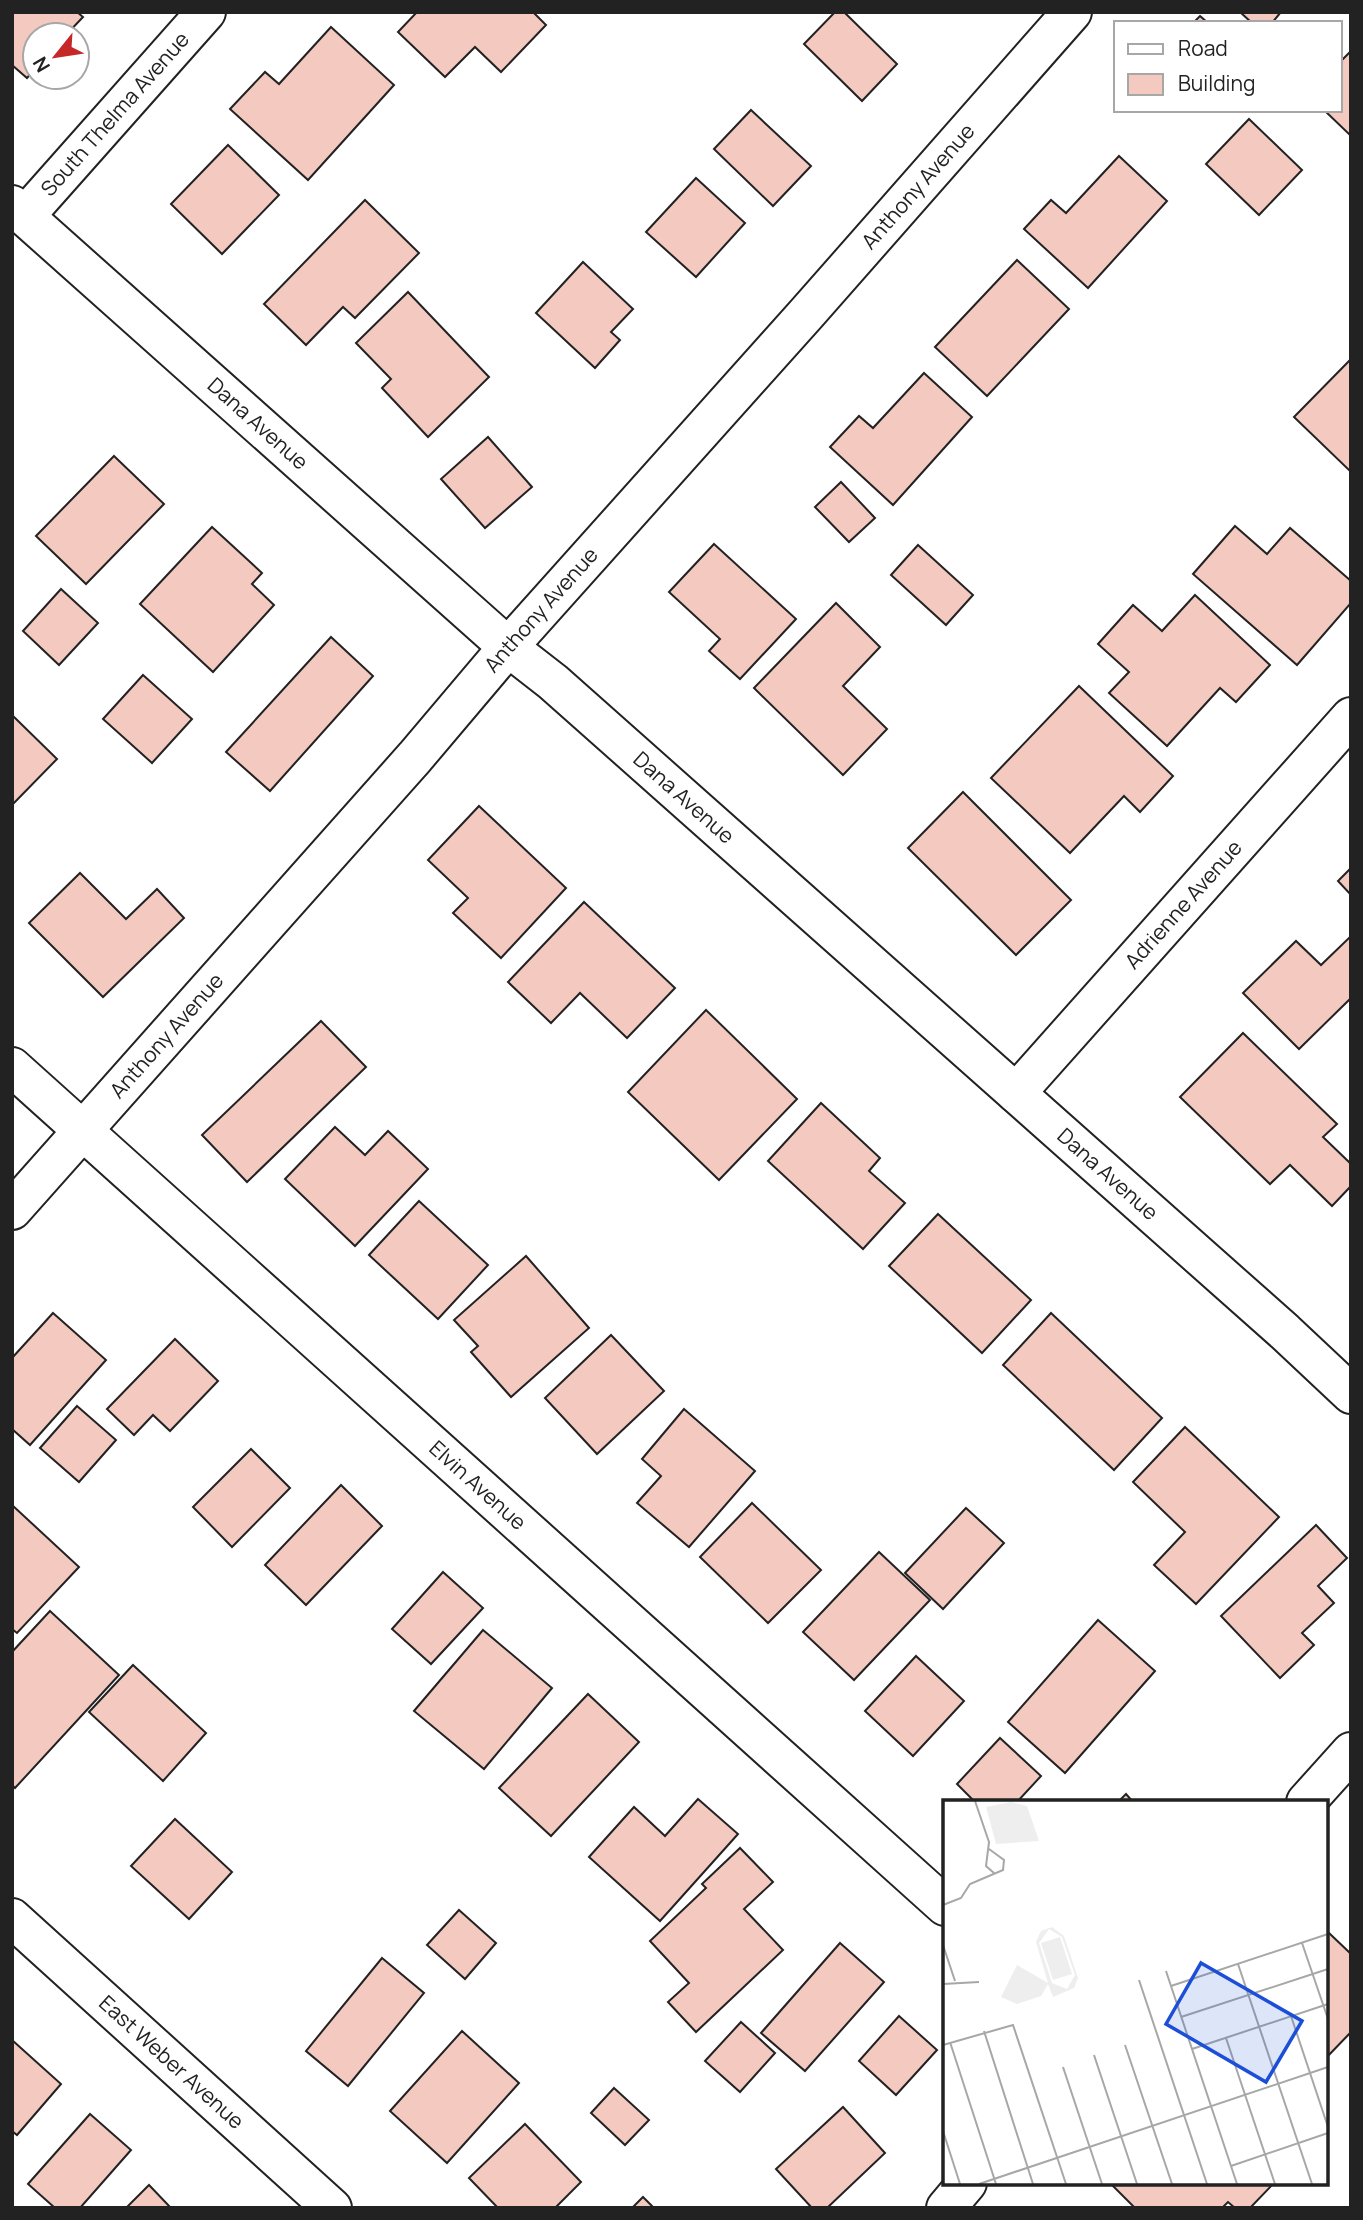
<svg xmlns="http://www.w3.org/2000/svg" width="1363" height="2220" font-family="Manrope,sans-serif">
<rect width="100%" height="100%" fill="#fff"/>
<g fill="#f3c9c0" stroke="#222" stroke-width="2">
<path d="M12 12H77L83 17 66 35H35V69L27 78 12 65Z"/>
<path d="M417 12H533L546 25 501 72 475 47 445 77 398 32Z"/>
<path d="M835 12H844L897 64 862 101 804 44Z"/>
<path d="M1240 12H1281L1272 23H1252Z"/>
<path d="M1200 16 1208 23H1193Z"/>
<path d="M331 27 394 85 308 180 230 109 265 72 279 84Z"/>
<path d="M1351 51V136L1324 110H1340V62Z"/>
<path d="M751 110 811 166 773 206 714 149Z"/>
<path d="M1249 119 1302 170 1259 215 1206 164Z"/>
<path d="M228 145 279 195 222 254 171 204Z"/>
<path d="M1119 156 1167 201 1088 288 1024 229 1051 200 1066 213Z"/>
<path d="M696 178 745 223 696 277 646 232Z"/>
<path d="M365 200 419 253 355 318 343 307 306 345 264 304Z"/>
<path d="M1017 260 1069 309 987 396 935 347Z"/>
<path d="M583 262 633 309 611 332 620 340 595 368 536 313Z"/>
<path d="M408 292 489 377 428 437 382 388 391 379 356 343Z"/>
<path d="M1351 359V472L1294 417Z"/>
<path d="M924 373 972 417 893 505 830 447 859 416 873 428Z"/>
<path d="M488 437 532 487 485 528 441 479Z"/>
<path d="M114 456 164 504 86 584 36 536Z"/>
<path d="M841 482 875 518 849 542 815 507Z"/>
<path d="M1235 526 1267 554 1290 528 1351 581V603L1297 665 1193 574Z"/>
<path d="M212 527 262 573 252 584 274 605 213 672 140 604Z"/>
<path d="M714 544 796 619 740 679 709 651 720 639 669 592Z"/>
<path d="M918 545 973 595 946 625 891 575Z"/>
<path d="M61 589 98 623 59 665 23 631Z"/>
<path d="M1195 595 1270 665 1236 702 1220 688 1167 746 1109 693 1129 672 1098 644 1133 605 1162 631Z"/>
<path d="M836 603 880 647 843 686 887 729 843 775 754 688Z"/>
<path d="M331 637 373 676 270 791 226 752Z"/>
<path d="M143 675 192 719 152 763 103 719Z"/>
<path d="M1079 686 1173 776 1140 812 1124 796 1070 853 991 778Z"/>
<path d="M12 715 57 759 12 805Z"/>
<path d="M963 792 1071 900 1016 955 908 848Z"/>
<path d="M479 806 566 888 501 958 453 913 468 898 428 860Z"/>
<path d="M1351 868V895L1338 881Z"/>
<path d="M80 873 126 919 157 889 184 918 103 997 29 923Z"/>
<path d="M584 902 675 988 627 1038 580 993 551 1023 508 982Z"/>
<path d="M1351 936V998L1299 1049 1243 993 1296 941 1321 965Z"/>
<path d="M706 1010 797 1099 719 1180 628 1092Z"/>
<path d="M321 1021 366 1067 247 1182 202 1135Z"/>
<path d="M1243 1033 1337 1124 1323 1137 1351 1164V1186L1332 1206 1290 1165 1270 1184 1180 1097Z"/>
<path d="M821 1103 880 1158 869 1171 905 1203 863 1249 768 1161Z"/>
<path d="M335 1127 365 1155 388 1131 428 1169 355 1246 285 1179Z"/>
<path d="M419 1201 488 1265 438 1319 369 1255Z"/>
<path d="M938 1214 1031 1300 982 1353 889 1266Z"/>
<path d="M526 1256 589 1328 511 1397 471 1352 478 1346 454 1320Z"/>
<path d="M53 1313 106 1360 30 1445 12 1429V1358Z"/>
<path d="M1051 1313 1162 1418 1114 1470 1003 1365Z"/>
<path d="M611 1335 664 1391 597 1454 545 1398Z"/>
<path d="M175 1339 218 1381 170 1431 153 1415 134 1435 107 1409Z"/>
<path d="M77 1406 116 1440 79 1482 40 1448Z"/>
<path d="M684 1409 755 1471 689 1547 637 1503 661 1476 642 1459Z"/>
<path d="M1185 1427 1279 1517 1196 1604 1154 1565 1185 1532 1133 1482Z"/>
<path d="M251 1449 290 1488 232 1547 193 1507Z"/>
<path d="M341 1485 382 1526 306 1605 265 1565Z"/>
<path d="M752 1503 821 1570 768 1623 700 1557Z"/>
<path d="M12 1505 79 1567 17 1633 12 1629Z"/>
<path d="M966 1508 1004 1543 943 1609 905 1573Z"/>
<path d="M1316 1525 1347 1558 1318 1586 1334 1603 1302 1633 1314 1645 1280 1678 1221 1616Z"/>
<path d="M879 1552 930 1600 854 1680 803 1632Z"/>
<path d="M443 1572 483 1608 431 1664 392 1629Z"/>
<path d="M50 1611 119 1675 15 1788 12 1785V1652Z"/>
<path d="M1098 1620 1155 1671 1065 1773 1008 1722Z"/>
<path d="M483 1630 552 1688 484 1769 414 1711Z"/>
<path d="M916 1656 964 1701 913 1756 865 1711Z"/>
<path d="M133 1665 206 1733 163 1781 89 1712Z"/>
<path d="M588 1694 639 1742 551 1836 499 1788Z"/>
<path d="M1000 1738 1041 1776 1017 1802H975L957 1784Z"/>
<path d="M1126 1794 1133 1802H1118Z"/>
<path d="M698 1799 738 1834 660 1921 589 1857 634 1807 665 1836Z"/>
<path d="M175 1819 232 1872 189 1919 131 1866Z"/>
<path d="M740 1848 773 1882 744 1909 783 1950 696 2032 668 2002 689 1983 650 1941 706 1888 702 1884Z"/>
<path d="M459 1910 496 1943 465 1979 427 1945Z"/>
<path d="M1329 1933 1351 1954V2032L1326 2058V1936Z"/>
<path d="M840 1943 884 1982 805 2071 761 2033Z"/>
<path d="M382 1958 424 1993 348 2086 306 2051Z"/>
<path d="M899 2016 937 2050 896 2095 859 2061Z"/>
<path d="M741 2022 775 2053 740 2092 705 2061Z"/>
<path d="M462 2031 519 2083 447 2163 390 2111Z"/>
<path d="M12 2040 61 2084 17 2135 12 2131Z"/>
<path d="M614 2088 649 2120 625 2145 591 2113Z"/>
<path d="M843 2107 885 2153 827 2208H812L776 2169Z"/>
<path d="M90 2114 131 2150 80 2208H55L28 2184Z"/>
<path d="M525 2124 581 2182 555 2208H498L469 2178Z"/>
<path d="M1110 2183H1274L1250 2208H1235L1228 2202 1222 2208H1135Z"/>
<path d="M149 2185 171 2208H126Z"/>
<path d="M643 2197 654 2208H632Z"/>
</g>
<g fill="none" stroke-linecap="round" stroke-linejoin="round">
<g stroke="#222" stroke-width="42">
<g id="minor">
<path id="s1" d="M12 205 508 647 553 682 1285 1332 1351 1394"/>
<path id="s2" d="M25 216 206 12"/>
<path id="s3" d="M12 1067 945 1906"/>
<path id="s4" d="M1016 1093 1351 717"/>
<path id="s5" d="M12 1210 415 757 508 647 807 313 1072 12"/>
<path d="M1306 1802 1351 1752"/>
<path id="s6" d="M12 1918 332 2208"/>
<path d="M946 2208 967 2183"/>
</g>
</g>
<use href="#minor" stroke="#fff" stroke-width="38"/>
</g>
<g text-anchor="middle" stroke-width="5" stroke-linejoin="round" paint-order="stroke">
<g font-size="21" fill="#222" stroke="#fff">
<text dy="7" stroke="none"><textPath href="#s2" startOffset="136">South Thelma Avenue</textPath></text>
<text dy="7" stroke="none"><textPath href="#s5" startOffset="1367">Anthony Avenue</textPath></text>
<text dy="7" stroke="none"><textPath href="#s1" startOffset="329">Dana Avenue</textPath></text>
<text dy="7" stroke="none"><textPath href="#s5" startOffset="800">Anthony Avenue</textPath></text>
<text dy="7" stroke="none"><textPath href="#s1" startOffset="896">Dana Avenue</textPath></text>
<text dy="7" stroke="none"><textPath href="#s4" startOffset="252">Adrienne Avenue</textPath></text>
<text dy="7" stroke="none"><textPath href="#s5" startOffset="233">Anthony Avenue</textPath></text>
<text dy="7" stroke="none"><textPath href="#s1" startOffset="1463">Dana Avenue</textPath></text>
<text dy="7" stroke="none"><textPath href="#s3" startOffset="626">Elvin Avenue</textPath></text>
<text dy="7" stroke="none"><textPath href="#s6" startOffset="215">East Weber Avenue</textPath></text>
</g>
</g>
<g transform="translate(943 1800)">
<rect width="385" height="385" fill="#fff"/>
<path d="M68 2 84 6 96 41 53 44 43 7ZM109 127 121 136 135 178 131 188 110 197 105 184 98 196 74 204 58 197 74 165 105 183 93 142 98 131ZM106 129 119 137 132 175 124 189 109 183 96 143ZM117 137 129 174 110 180 98 143Z" fill="#eee" fill-rule="evenodd"/>
<path fill="none" stroke="#a7a7a7" stroke-width="2" d="M32 1 46 42 43 66 51 73M0 105 18 98 27 84 60 70 61 60 46 49M359 143 385 219M0 145 12 181M295 164 369 384M223 171 294 384M196 180 264 384M0 184 36 182M228 186 385 134M348 216 385 327M238 217 385 169M41 231 90 384M283 238 332 384M7 242 53 384M0 245 70 225 123 384M182 245 229 384M249 249 385 204M151 255 194 384M120 267 159 384M0 331 17 384M288 366 385 333M36 384 385 267"/>
<path fill="#1d4ed8" fill-opacity="0.15" stroke="#1d4ed8" stroke-width="3.5" d="M258 163 359 221 323 282 223 224Z"/>
<rect width="385" height="385" fill="none" stroke="#222" stroke-width="3.5"/>
</g>
<rect width="1363" height="2220" fill="none" stroke="#222222" stroke-width="28"/>
<rect x="1114" y="21" width="228" height="91" fill="#ffffff" stroke="#a7a7a7" stroke-width="2"/>
<rect x="1128" y="44" width="35" height="10" fill="#ffffff" stroke="#a7a7a7" stroke-width="2"/>
<text x="1178" y="56" font-size="21" fill="#222222">Road</text>
<rect x="1128" y="74" width="35" height="21" fill="#f3c9c0" stroke="#a7a7a7" stroke-width="2"/>
<text x="1178" y="91" font-size="21" fill="#222222">Building</text>
<g transform="translate(56 56) rotate(240)"><circle r="33" fill="#ffffff" stroke="#a7a7a7" stroke-width="2"/>
<path d="M0-5L12 26L0 18L-12 26Z" fill="#c62828"/>
<text y="-10" font-size="19" font-weight="bold" text-anchor="middle" fill="#222222">N</text>
</g>
</svg>
